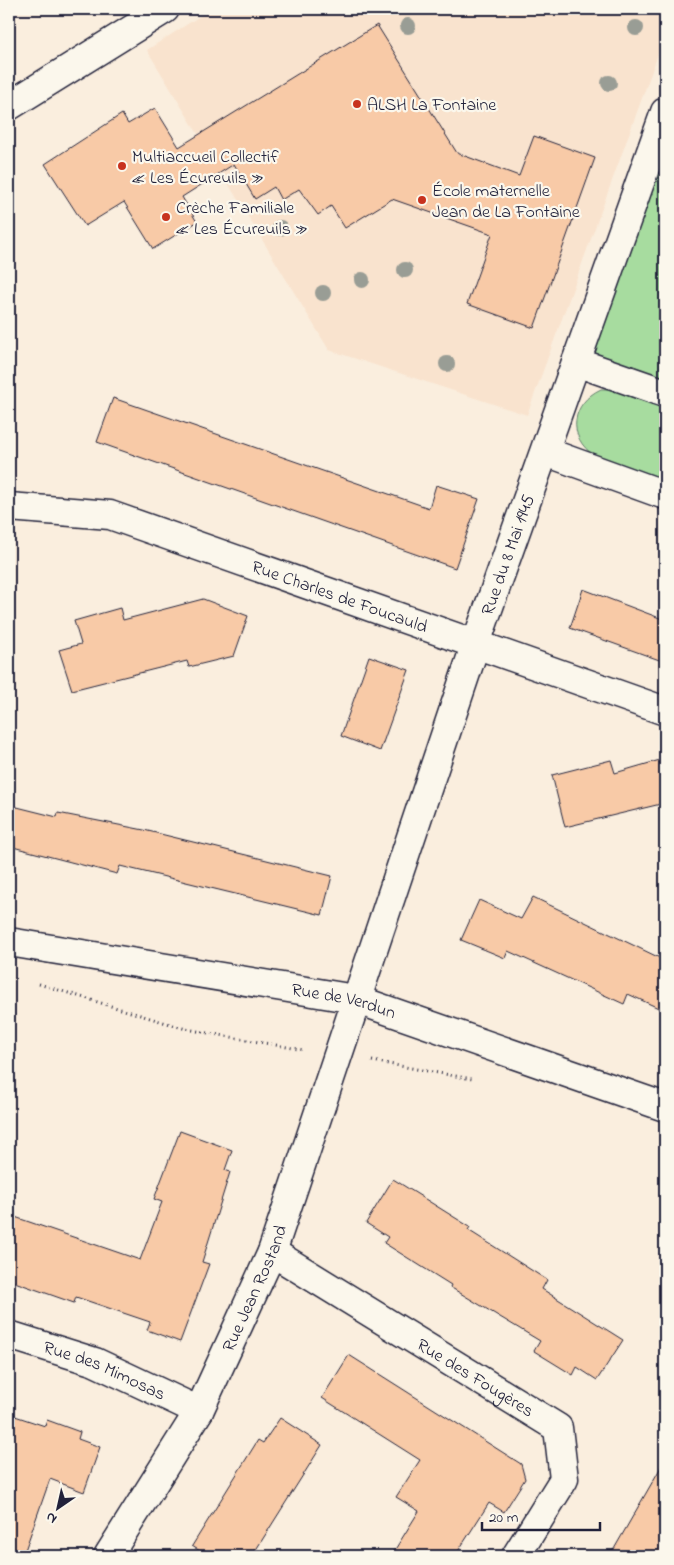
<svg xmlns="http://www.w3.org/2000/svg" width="674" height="1565" font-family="'Indie Flower',sans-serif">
<rect width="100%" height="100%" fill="#faeede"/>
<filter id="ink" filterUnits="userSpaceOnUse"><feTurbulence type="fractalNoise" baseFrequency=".02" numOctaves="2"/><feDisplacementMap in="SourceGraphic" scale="10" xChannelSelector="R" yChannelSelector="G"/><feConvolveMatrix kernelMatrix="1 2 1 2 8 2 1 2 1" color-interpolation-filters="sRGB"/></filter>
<g filter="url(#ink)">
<path fill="#f9e3ce" d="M211 9H665V35L527 415 329 350 147 50Z"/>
<g fill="#a7dc9f" stroke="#647f6d">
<path d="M665 112V393L576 362Z"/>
<path d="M601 389H617L665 406V482L595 456C566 437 571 403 601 389Z"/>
</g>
<g fill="#f8caa7" stroke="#22223b">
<path d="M377 25 457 153 519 176 534 136 595 158 534 328 467 304 492 234 392 199 345 228 331 206 318 215 299 189 281 200 274 187 255 199 234 164 182 197 197 222 153 249 124 202 85 226 45 164 122 114 128 124 155 108 179 147Z"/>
<path d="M113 398 429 508 436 485 479 499 455 568 97 442Z"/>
<path d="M583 589 665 620V662L570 628Z"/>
<path d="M203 599 248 616 234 656 189 667 187 661 72 690 59 650 81 644 74 621 120 608 123 620Z"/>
<path d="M369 656 409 670 380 751 341 736Z"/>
<path d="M611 760 615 773 660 760 665 779V803L565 827 552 775Z"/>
<path d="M9 805 57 817 58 813 144 830 332 876 322 915 120 866 117 874 9 846Z"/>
<path d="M533 897 662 959 660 965 665 967V1011L628 994 624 1004 508 951 505 958 461 940 479 900 521 919Z"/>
<path d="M180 1131 232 1150 225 1170 230 1172 202 1262 209 1264 180 1342 147 1330 150 1322 76 1297 74 1303 9 1280V1215L140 1260 162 1202 154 1199Z"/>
<path d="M393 1179 470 1227 468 1230 547 1280 542 1289 623 1340 597 1380 577 1367 573 1375 534 1351 540 1341 450 1287 451 1285 384 1243 388 1237 366 1223Z"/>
<path d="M349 1355 521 1464 525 1479 504 1512 489 1503 455 1556H391L419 1511 396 1497 420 1460 322 1398Z"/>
<path d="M9 1414 45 1426 47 1420 80 1432 78 1439 100 1447 84 1492 50 1479 23 1556H9Z"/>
<path d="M280 1418 322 1445 252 1556H208L192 1546 258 1440 263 1443Z"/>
<path d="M665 1460V1556H610Z"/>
</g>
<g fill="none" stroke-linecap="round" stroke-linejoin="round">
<g stroke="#22223b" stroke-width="31">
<g id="street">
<path d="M9 106 165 9"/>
<path d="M576 362 665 393"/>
<path d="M546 452 665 495"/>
<path id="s1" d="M9 507 110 515 665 711"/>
<path id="s2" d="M9 942 355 999 665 1107"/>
<path id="s3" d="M272 1252 558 1428 564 1479 516 1556"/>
<path id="s4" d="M9 1335 95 1362 199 1411"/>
<path id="s5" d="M108 1556 199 1411 272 1252 476 643 665 112"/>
</g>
</g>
<g stroke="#22223b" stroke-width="3" stroke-dasharray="1 4" stroke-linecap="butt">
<path d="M39 984 186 1029 304 1050"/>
<path d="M372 1061 472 1079"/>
</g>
<use href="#street" stroke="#fbf7ec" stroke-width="28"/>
</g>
<g fill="#999d95">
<circle cx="408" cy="26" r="8"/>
<circle cx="636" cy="28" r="8"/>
<circle cx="609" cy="83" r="8"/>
<circle cx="280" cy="228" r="8"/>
<circle cx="405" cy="270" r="8"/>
<circle cx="362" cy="280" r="8"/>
<circle cx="323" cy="293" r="8"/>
<circle cx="447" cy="364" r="8"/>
</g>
</g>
<g fill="#c8321e" stroke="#fbf7ec" stroke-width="2">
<circle cx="357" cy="104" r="5"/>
<circle cx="122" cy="166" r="5"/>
<circle cx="422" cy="200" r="5"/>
<circle cx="166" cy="217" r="5"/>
</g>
<g text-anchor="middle" stroke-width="4.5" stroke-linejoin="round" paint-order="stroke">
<g font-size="18" fill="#22223b" stroke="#fbf7ec" text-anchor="start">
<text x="367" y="110">ALSH La Fontaine</text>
<text x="132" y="162">Multiaccueil Collectif<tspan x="132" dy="21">« Les Écureuils »</tspan></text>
<text x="432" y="196">École maternelle<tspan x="432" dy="21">Jean de La Fontaine</tspan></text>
<text x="176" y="213">Crèche Familiale<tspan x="176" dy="21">« Les Écureuils »</tspan></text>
</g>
<g font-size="18" fill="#22223b" stroke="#fbf7ec">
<text dy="6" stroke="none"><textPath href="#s5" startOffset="1082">Rue du 8 Mai 1945</textPath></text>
<text dy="6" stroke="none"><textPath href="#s1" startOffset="345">Rue Charles de Foucauld</textPath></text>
<text dy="6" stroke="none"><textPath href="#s2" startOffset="340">Rue de Verdun</textPath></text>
<text dy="6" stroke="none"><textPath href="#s5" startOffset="306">Rue Jean Rostand</textPath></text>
<text dy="6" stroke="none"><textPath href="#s4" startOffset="102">Rue des Mimosas</textPath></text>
<text dy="6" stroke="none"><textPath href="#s3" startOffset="239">Rue des Fougères</textPath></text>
</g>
</g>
<rect width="674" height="1565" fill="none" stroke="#fbf7ec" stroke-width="30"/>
<rect x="15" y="15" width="644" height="1535" fill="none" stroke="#22223b" stroke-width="2" filter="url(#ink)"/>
<g transform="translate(58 1508) rotate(214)" stroke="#fbf7ec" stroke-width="4" paint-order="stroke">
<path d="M0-4L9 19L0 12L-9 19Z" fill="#22223b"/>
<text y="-8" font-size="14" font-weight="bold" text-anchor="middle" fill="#22223b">N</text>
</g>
<path d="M482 1522v8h118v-8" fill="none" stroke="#22223b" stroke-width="2.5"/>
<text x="489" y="1522" font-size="15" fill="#22223b" stroke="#fbf7ec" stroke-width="4" paint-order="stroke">20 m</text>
</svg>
